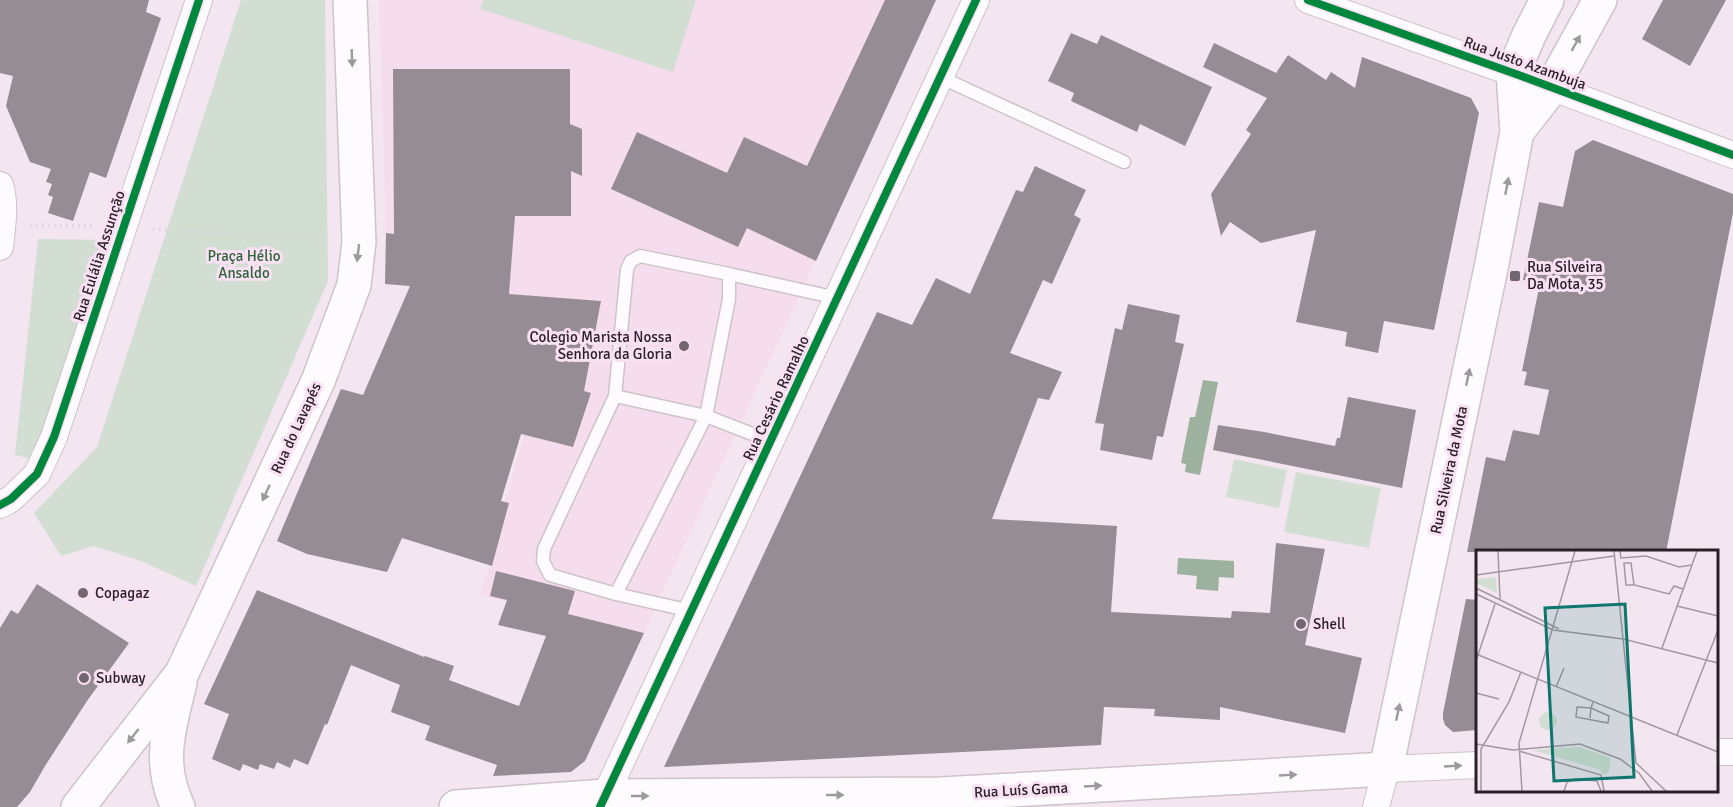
<svg xmlns="http://www.w3.org/2000/svg" width="1733" height="807" font-family="Signika,sans-serif">
<rect width="100%" height="100%" fill="#f4e6f0"/>
<path fill="#f5ddee" d="M379 0H936L644 633 479 595 497 546 505 502 524 435 573 447 591 394 584 391 601 301 509 294 513 243 386 233Z"/>
<g fill="#d3ded3">
<path d="M241 0H325L328 281 196 586 141 561 94 546 61 556 34 513 97 447Z"/>
<path d="M483 0H696L673 72 480 9Z"/>
<path d="M38 239 114 240 38 458H28L15 455Z"/>
<path d="M1234 459 1287 470 1279 508 1226 497Z"/>
<path d="M1296 472 1381 488 1369 548 1284 532Z"/>
</g>
<g fill="#9cb29f">
<path d="M1203 380 1218 382 1200 475 1185 472 1186 464 1181 463 1190 417H1195Z"/>
<path d="M1178 558 1234 561V578L1219 577 1218 591 1196 589 1197 576 1177 574Z"/>
</g>
<g fill="#968c93">
<path d="M0 0H149L146 12 161 18 106 178 90 172 73 221 48 213 53 197 48 195 52 184 46 182 51 169 30 162 6 106 13 76 0 73Z"/>
<path d="M885 0H936L816 261 747 228 738 247 611 189 637 132 727 173 744 137 807 166Z"/>
<path d="M1663 0H1726L1690 66 1642 39Z"/>
<path d="M1071 33 1097 44 1101 35 1212 87 1185 146 1140 124 1137 132 1071 101 1074 93 1048 81Z"/>
<path d="M1214 43 1276 73 1288 55 1326 80 1331 72 1355 88 1362 57 1471 98 1479 113 1434 330 1384 321 1378 353 1345 346 1347 332 1296 322 1316 230 1261 243 1230 222 1221 236 1211 194 1251 134 1246 130 1267 98 1203 67Z"/>
<path d="M393 69H570V124L582 129V176L571 171V216H515L509 294 601 301 584 391 591 393 573 447 521 434 501 501 509 503 492 566 402 538 387 572 307 554 277 541 341 389 363 395 410 286 385 284 386 233 394 234Z"/>
<path d="M1593 140 1733 194V213L1666 552H1467L1486 457 1505 461 1513 430 1539 435 1549 390 1524 385 1527 372 1522 371 1540 283 1523 280 1539 202 1563 207 1575 151Z"/>
<path d="M1035 166 1086 190 1074 215 1081 219 1052 284 1043 280 1010 353 1062 372 1049 400 1038 398 992 519 1117 526 1111 612 1231 618 1232 611 1270 613 1276 543 1325 549 1305 645 1362 658 1345 733 1220 707V720L1154 716 1155 709 1104 707 1101 745 664 767 877 312 912 325 936 278 970 294 1016 190 1023 192Z"/>
<path d="M1128 304 1180 315 1175 342 1184 344 1163 437 1157 436 1152 460 1100 450 1104 424 1095 423 1115 328 1122 330Z"/>
<path d="M1348 397 1416 410 1402 488 1213 450 1218 425 1264 432 1335 446 1337 438H1340Z"/>
<path d="M496 571 575 591 568 614 644 633 585 761 571 772 493 776 497 765 425 740 430 726 391 712 400 685 351 665 327 725 325 724 308 765 294 759 290 768 277 762 274 769 260 764 258 770 243 764 240 771 212 759 229 714 204 704 257 590 424 657 425 656 454 666 449 680 519 706 546 636 498 625 507 600 490 596Z"/>
<path d="M37 584 129 643 87 701 45 766 30 792 17 807H0V628L11 610 18 614Z"/>
<path d="M1466 599 1478 600V730L1453 732 1445 725 1443 719V713Z"/>
</g>
<g fill="none" stroke-linecap="round" stroke-linejoin="round">
<g stroke="#cec3ca" stroke-width="15">
<g id="lane">
<path d="M940 77 1124 162"/>
<path d="M729 274 837 298"/>
<path d="M615 396 706 416 729 299V274L640 256 631 261 627 269 615 396 544 549 543 561 550 575 616 594 706 416 770 441"/>
<path d="M616 594 691 611"/>
</g>
</g>
<g stroke="#cec3ca" stroke-width="28">
<g id="street">
<path d="M1308 0 1513 73 1733 155"/>
<path d="M0 185C6 204 2 228 0 247"/>
<path d="M0 505 11 499 37 474 54 437 199 0"/>
<path d="M1716 752H1733"/>
<path d="M600 807 976 0"/>
<path d="M1376 807 1386 769 1478 765"/>
</g>
</g>
<g stroke="#cec3ca" stroke-width="36">
<g id="secondary">
<path d="M1517 132 1552 87 1600 0"/>
<path d="M78 807 182 673 318 381 354 285 359 242 350 0"/>
<path d="M178 807C157 762 169 729 180 683"/>
<path d="M456 807 605 796 941 794 1386 769 1491 268 1517 132 1513 73 1529 35 1547 0"/>
</g>
</g>
<g stroke="#dad7da" stroke-width="4" stroke-dasharray="1.5 4.5" stroke-linecap="butt">
<path d="M30 225 95 226"/>
<path d="M153 229 328 240"/>
</g>
<use href="#lane" stroke="#fdfbfd" stroke-width="12"/>
<use href="#street" stroke="#fdfbfd" stroke-width="26"/>
<use href="#secondary" stroke="#fdfbfd" stroke-width="33"/>
<g stroke="#fae0f3" stroke-width="11">
<g id="cycleway">
<path d="M1308 0 1513 73 1733 155"/>
<path d="M0 505 11 499 37 474 54 437 199 0"/>
<path d="M600 807 976 0"/>
</g>
</g>
<use href="#cycleway" stroke="#00873e" stroke-width="8"/>
</g>
<defs><path id="oneway-solid" d="M-6-.8H1V-3.2L6.5 0L1 3.2V.8H-6Z" transform="scale(1.5)"/></defs>
<g fill="#9e999d">
<use href="#oneway-solid" transform="translate(1576 43) rotate(-61)"/>
<use href="#oneway-solid" transform="translate(352 58) rotate(88)"/>
<use href="#oneway-solid" transform="translate(1507 186) rotate(-79)"/>
<use href="#oneway-solid" transform="translate(358 253) rotate(97)"/>
<use href="#oneway-solid" transform="translate(1468 377) rotate(-78)"/>
<use href="#oneway-solid" transform="translate(266 493) rotate(115)"/>
<use href="#oneway-solid" transform="translate(1398 712) rotate(-78)"/>
<use href="#oneway-solid" transform="translate(133 736) rotate(128)"/>
<use href="#oneway-solid" transform="translate(1453 766) rotate(-3)"/>
<use href="#oneway-solid" transform="translate(1288 775) rotate(-3)"/>
<use href="#oneway-solid" transform="translate(1093 786) rotate(-3)"/>
<use href="#oneway-solid" transform="translate(835 795)"/>
<use href="#oneway-solid" transform="translate(640 796)"/>
</g>
<g fill="#71666e" stroke="#fae0f3" stroke-width="2">
<rect x="1509" y="270" width="12" height="12" rx="3"/>
<circle cx="684" cy="346" r="6"/>
<circle cx="83" cy="593" r="6"/>
<circle cx="1301" cy="624" r="6"/>
<circle cx="84" cy="678" r="6"/>
</g>
<g text-anchor="middle" stroke-width="6" stroke-linejoin="round" paint-order="stroke">
<g font-size="15" fill="#2a2128" stroke="#fae0f3">
<text transform="translate(1525 63) rotate(20)" y="5">Rua Justo Azambuja</text>
<text transform="translate(99 256) rotate(-72)" y="5">Rua Eulália Assunção</text>
<text transform="translate(776 398) rotate(-65)" y="5">Rua Cesário Ramalho</text>
<text transform="translate(296 428) rotate(-65)" y="5">Rua do Lavapés</text>
<text transform="translate(1449 470) rotate(-78)" y="5">Rua Silveira da Mota</text>
<text transform="translate(1021 790) rotate(-3)" y="5">Rua Luís Gama</text>
</g>
<g font-size="15" fill="#2d6439" stroke="#fae0f3">
<text x="244" y="261">Praça Hélio<tspan x="244" dy="17">Ansaldo</tspan></text>
</g>
<g font-size="15" fill="#2a2128" stroke="#fae0f3" text-anchor="start">
<text x="1527" y="272">Rua Silveira<tspan x="1527" dy="17">Da Mota, 35</tspan></text>
<text x="672" y="342" text-anchor="end">Colegio Marista Nossa<tspan x="672" dy="17">Senhora da Gloria</tspan></text>
<text x="95" y="598">Copagaz</text>
<text x="1313" y="629">Shell</text>
<text x="96" y="683">Subway</text>
</g>
</g>
<g transform="translate(1476 550)">
<rect width="242" height="242" fill="#f4e6f0"/>
<path d="M20 27 21 43 0 33V29ZM63 171a9 9 0 1 1 18 0a9 9 0 1 1-18 0ZM104 197 135 208 133 222 128 225 122 219 56 200Z" fill="#d3ded3"/>
<path fill="none" stroke="#a397a0" stroke-width="1.5" d="M22 1 24 49M138 1 147 89 242 113M144 1 145 8 170 6 203 17 216 15M0 25 138 6M158 35H150L148 13H155L158 35 193 44 198 36 207 39M0 38 83 79M0 44 77 80 147 89 160 213 190 241M201 56 242 66M186 98 221 1M0 104 242 202M0 111 19 54M80 137 88 118M0 143 23 149M114 168 115 158 101 157 100 167 132 173 133 166 115 158 117 152M201 185 242 80M0 194 37 200 104 194 144 209 163 223 176 241M43 201 125 225 128 241M5 241V199L33 152 45 122M46 241 43 193 99 1M88 241 91 232 100 229 121 231 125 241"/>
<path fill="#0f766e" fill-opacity="0.15" stroke="#0f766e" stroke-width="3" d="M149 54 158 227 78 231 69 58Z"/>
<rect width="242" height="242" fill="none" stroke="#2a2128" stroke-width="3"/>
</g>
</svg>
